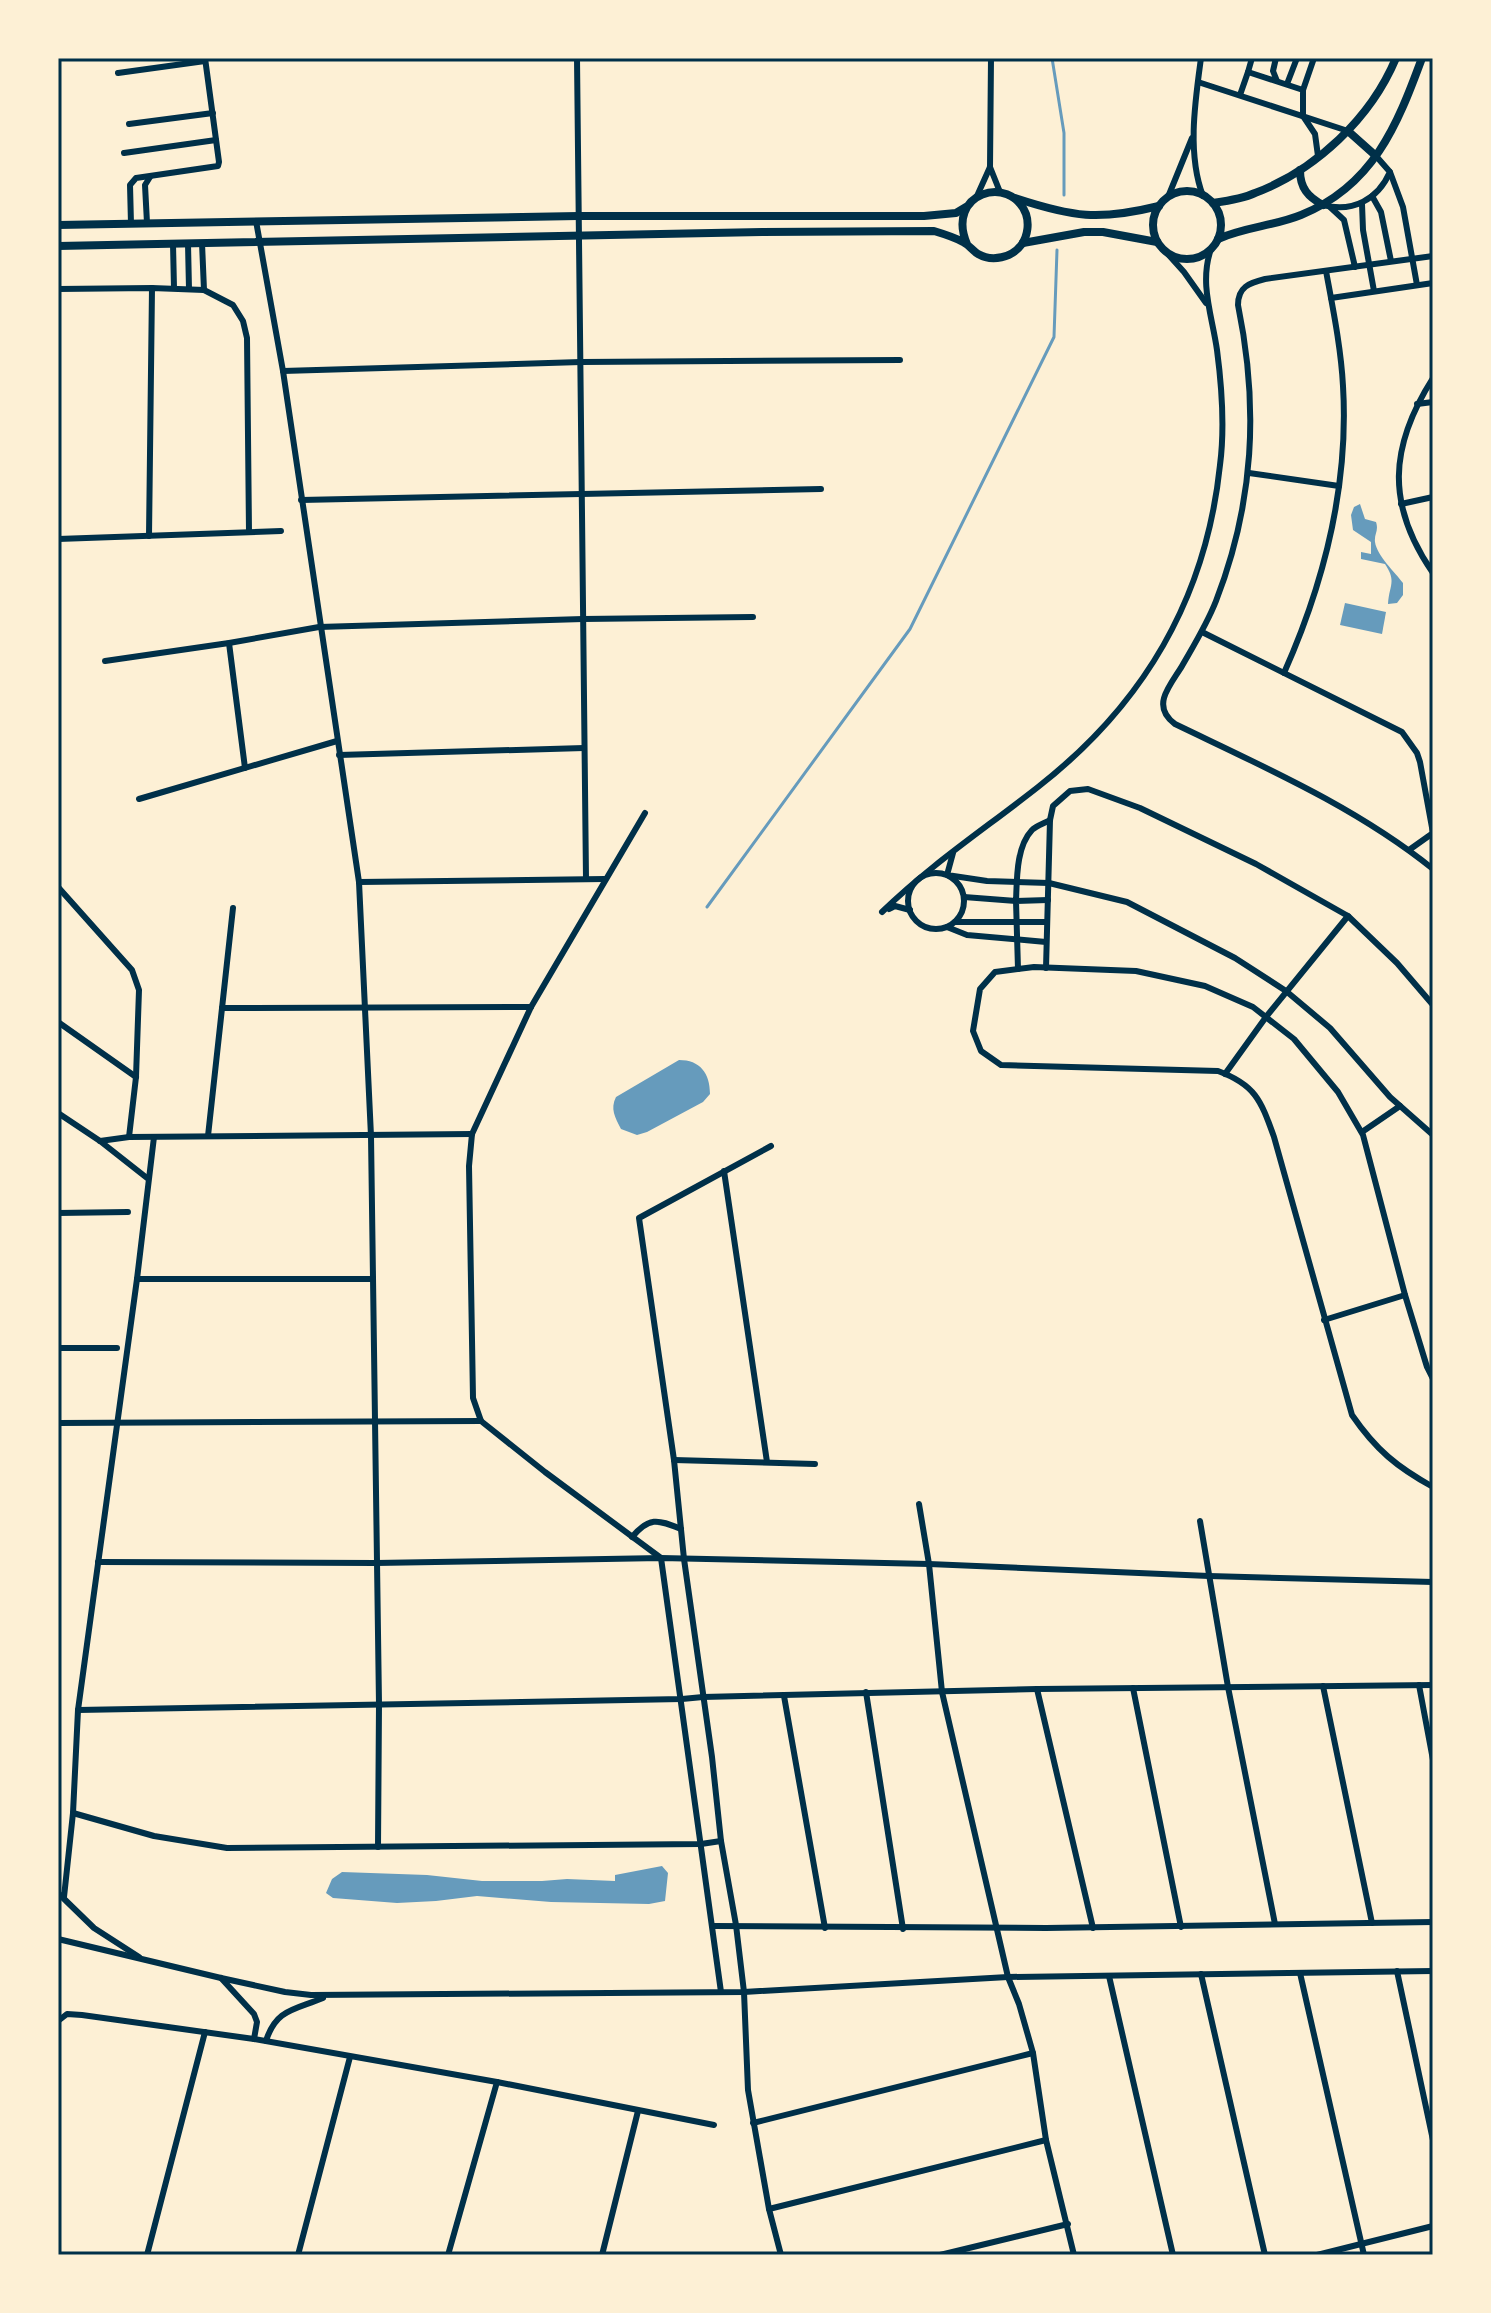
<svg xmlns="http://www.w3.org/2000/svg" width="1491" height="2313" font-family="Inter,sans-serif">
<rect width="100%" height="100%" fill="#fdf0d5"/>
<g fill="#669bbc">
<path d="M1360 504 1365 519 1376 522C1379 531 1374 534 1375 542 1377 556 1395 572 1403 583V595L1397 603 1388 604C1389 585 1397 582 1385 564L1361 559V552L1371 554V542L1353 530 1351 515 1354 507Z"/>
<path d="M1345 603 1386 612 1382 634 1340 625Z"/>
<path d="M679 1060C700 1060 710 1073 710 1094L703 1102 647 1132 637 1135 621 1129C615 1117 610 1109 616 1097Z"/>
<path d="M662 1866 668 1873 665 1901 649 1904 551 1902 477 1896 436 1901 397 1903 333 1898 326 1893 332 1879 342 1872 427 1875 482 1881H542L567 1879 615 1881V1875Z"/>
</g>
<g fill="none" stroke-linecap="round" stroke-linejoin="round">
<g stroke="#669bbc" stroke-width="3">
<path d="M1052 58 1064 133V195"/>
<path d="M707 907 910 629 1054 337 1057 250"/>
</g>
<g stroke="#003049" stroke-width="6">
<path d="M577 58 586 879"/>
<path d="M1201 58C1195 102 1187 154 1203 196"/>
<path d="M1276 58 1273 71 1277 81"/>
<path d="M1248 72 1252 58"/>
<path d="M118 73 205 61"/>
<path d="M1198 82 1348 131"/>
<path d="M1287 84 1297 58"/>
<path d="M1303 90 1314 58"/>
<path d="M1240 95 1248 72 1303 90V116"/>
<path d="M1303 116 1315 134 1318 156"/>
<path d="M129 124 213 113"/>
<path d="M124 153 216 140"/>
<path d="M990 167 1000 192"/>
<path d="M1390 172 1403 207 1417 285"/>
<path d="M977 196 990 167 991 58"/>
<path d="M1372 196 1381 212 1391 261"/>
<path d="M1168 197 1192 138"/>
<path d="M1362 204 1363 230 1374 291"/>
<path d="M1323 205C1353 213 1378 199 1390 172L1376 156"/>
<path d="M1330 207 1344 220 1355 267"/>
<path d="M256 221 283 371 359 882 371 1136 379 1704 378 1847"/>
<path d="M147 223 145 185 150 177"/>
<path d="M131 224 130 185 136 178 218 166 219 162 205 58"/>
<path d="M202 243 204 290"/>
<path d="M173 244 174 288"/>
<path d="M188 244 189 289"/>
<path d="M1166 252 1184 272 1206 303"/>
<path d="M1433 256 1265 279C1249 283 1238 287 1238 305 1259 407 1254 503 1216 601 1207 624 1194 645 1182 666 1176 676 1167 687 1164 698 1161 709 1167 718 1175 724 1264 767 1356 807 1433 869"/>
<path d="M58 289 152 288 204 290 233 305 243 321 247 338 249 532"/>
<path d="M1331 298 1433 283"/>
<path d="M283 371 581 362 900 360"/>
<path d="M1433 378C1389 447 1386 505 1433 573"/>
<path d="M1417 404 1433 402"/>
<path d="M1249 473 1339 486"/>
<path d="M301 500 821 489"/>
<path d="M1401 504 1433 497"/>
<path d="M149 536 152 288"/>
<path d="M58 539 281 531"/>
<path d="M1202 632 1402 732 1417 753 1420 762 1433 833 1409 850"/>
<path d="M229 643 245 768"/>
<path d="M105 661 229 643 319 627 583 619 753 617"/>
<path d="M1284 673C1324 583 1349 486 1343 386 1341 348 1333 309 1326 271"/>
<path d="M339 755 584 748"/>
<path d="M139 799 337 741"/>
<path d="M645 813 531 1007 472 1134 469 1166 473 1398 481 1421 545 1472 661 1558 721 1992"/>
<path d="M953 853 947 875 987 881 1049 883 1127 902 1235 958 1286 991 1330 1028 1390 1097 1433 1135"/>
<circle cx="936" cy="901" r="28"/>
<path d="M359 882 605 879"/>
<path d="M58 887 132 970 139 990 136 1077 129 1137"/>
<path d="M964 897 1016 901C1017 879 1016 847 1032 830 1036 826 1045 823 1050 820"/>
<path d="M889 909 895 906 910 910"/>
<path d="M882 912C930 865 986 828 1038 787 1144 704 1206 599 1220 465 1225 427 1222 388 1217 350 1212 315 1199 283 1211 249"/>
<path d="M955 922H1047"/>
<path d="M947 927 967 935 1046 942"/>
<path d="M1046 968 1050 820 1053 806 1070 791 1088 789 1140 808 1256 864 1348 916 1397 963 1433 1005"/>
<path d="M1018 969 1016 901 1048 900"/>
<path d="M222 1008 531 1007"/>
<path d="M58 1022 136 1077"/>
<path d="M1225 1074 1266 1017 1348 916"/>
<path d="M58 1113 100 1141 147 1178"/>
<path d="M1362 1132 1400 1106"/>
<path d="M208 1136 233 908"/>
<path d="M100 1141 129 1137 472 1134"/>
<path d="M771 1146 639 1218 674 1460 684 1559 712 1757 721 1841 736 1925 744 1992 748 2090 769 2209 781 2255"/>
<path d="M724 1171 767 1462"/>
<path d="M58 1213 128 1212"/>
<path d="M137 1279H373"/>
<path d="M1324 1320 1405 1295"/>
<path d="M58 1348H117"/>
<path d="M1433 1379 1427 1367 1405 1295 1363 1135 1338 1092 1294 1039 1253 1007 1205 986 1136 971 1034 967 995 972 980 989 973 1031 981 1051 1001 1065 1218 1071C1256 1085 1261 1101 1274 1137L1352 1415C1376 1450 1397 1467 1433 1487"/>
<path d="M58 1423 481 1421"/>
<path d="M674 1460 815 1464"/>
<path d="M919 1504 929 1564 942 1692 1008 1977 1019 2004 1033 2053 1046 2140 1074 2255"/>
<path d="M1200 1521 1228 1687 1275 1924"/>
<path d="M632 1537C649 1517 657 1519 681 1529"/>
<path d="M98 1562 376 1563 661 1558 929 1564 1209 1576 1433 1582"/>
<path d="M1419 1685 1433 1760"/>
<path d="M1323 1686 1372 1923"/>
<path d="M1133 1688 1181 1927"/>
<path d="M1037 1689 1093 1928"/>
<path d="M866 1692 903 1929"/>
<path d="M784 1696 825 1928"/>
<path d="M78 1710 682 1699 703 1697 1037 1689 1433 1685"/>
<path d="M73 1813 154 1836 227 1848 701 1844 721 1841"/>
<path d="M58 1893 94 1928 139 1957"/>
<path d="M64 1897 73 1813 78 1710 137 1279 154 1137"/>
<path d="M713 1926 1046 1928 1433 1922"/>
<path d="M58 1939 221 1978 285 1992 311 1995 744 1992 1008 1977 1433 1971"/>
<path d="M1397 1971 1433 2140"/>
<path d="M1300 1973 1364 2255"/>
<path d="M1201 1974 1265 2255"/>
<path d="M1109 1976 1173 2255"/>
<path d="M221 1978 254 2014 257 2022 254 2039"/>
<path d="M58 2021 67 2014 82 2015 254 2039 497 2082 714 2125"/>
<path d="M266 2041C276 2009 294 2010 323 1998"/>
<path d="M753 2123 1033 2053"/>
<path d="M769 2209 1046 2140"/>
<path d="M147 2255 205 2032"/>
<path d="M298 2255 350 2057"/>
<path d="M448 2255 497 2082"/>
<path d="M602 2255 638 2111"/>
<path d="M940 2255 1068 2224"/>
<path d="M1317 2255 1433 2226"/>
</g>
<g stroke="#003049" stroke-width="8">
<path d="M1348 131 1376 156"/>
<path d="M1300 170C1300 188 1308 197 1323 205"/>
<circle cx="1187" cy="225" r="34"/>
<path d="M1015 198C1073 217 1098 221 1159 206"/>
<path d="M1213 203C1227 201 1242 199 1255 193 1316 170 1371 118 1396 58"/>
<path d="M58 225 578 216H924L956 213 966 207"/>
<path d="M1218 239C1245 227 1274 226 1301 215 1373 186 1397 126 1422 58"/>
<path d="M1023 243 1084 232H1103L1157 242"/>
<path d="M58 246 762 232 934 231C944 234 954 237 963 242 969 245 972 250 978 254 992 262 1012 258 1022 244 1028 235 1029 223 1026 214 1010 173 945 193 967 244"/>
</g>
</g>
<rect width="1491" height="2313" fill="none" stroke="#fdf0d5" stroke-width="120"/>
<rect x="60" y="60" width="1371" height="2193" fill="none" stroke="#003049" stroke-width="3"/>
</svg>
